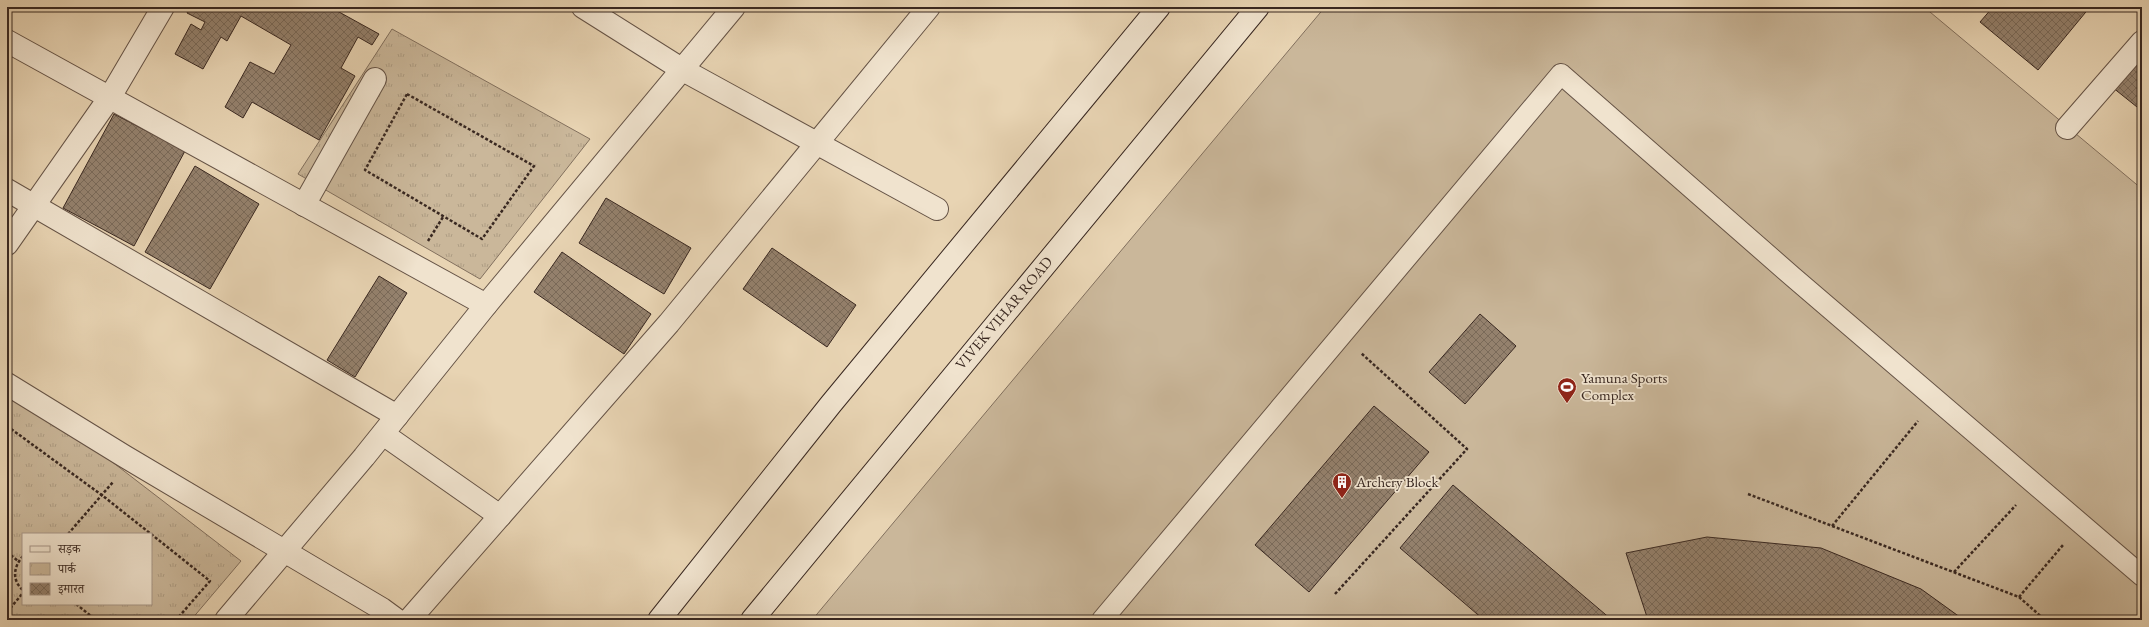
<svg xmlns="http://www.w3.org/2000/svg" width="2149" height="627" font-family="'EB Garamond','Noto Serif Devanagari',serif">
<defs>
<pattern id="park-tufts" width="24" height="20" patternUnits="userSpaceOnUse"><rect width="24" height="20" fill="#cab79a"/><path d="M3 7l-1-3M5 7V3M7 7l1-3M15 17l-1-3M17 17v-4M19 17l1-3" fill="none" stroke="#ae9d84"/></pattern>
<pattern id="building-cross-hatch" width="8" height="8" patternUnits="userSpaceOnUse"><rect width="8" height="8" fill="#94816d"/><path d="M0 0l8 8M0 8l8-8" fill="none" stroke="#7a6a59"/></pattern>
</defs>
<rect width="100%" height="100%" fill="#e8d4b3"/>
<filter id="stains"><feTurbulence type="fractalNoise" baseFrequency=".005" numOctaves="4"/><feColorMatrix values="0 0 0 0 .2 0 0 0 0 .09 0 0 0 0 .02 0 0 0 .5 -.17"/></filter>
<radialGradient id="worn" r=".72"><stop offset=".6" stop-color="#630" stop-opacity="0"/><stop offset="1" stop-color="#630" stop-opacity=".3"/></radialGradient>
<g fill="url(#park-tufts)" stroke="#82705e" fill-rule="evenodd">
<path d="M392 29 590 139 480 279 298 174Z"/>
<path d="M7 381 241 561 191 620H7ZM23 534H151V604H23Z"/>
</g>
<path fill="#cab79a" stroke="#82705e" d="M1325 7H1924L2142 189V620H812Z"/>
<g fill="url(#building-cross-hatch)" stroke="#392821">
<path d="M190 7H330L379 34 372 45 358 37 341 68 355 76 319 140 252 102 243 118 225 107 250 62 274 74 291 45 241 16 227 41 221 37 203 69 175 54 191 24 201 30 205 22 187 13Z"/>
<path d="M1993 7H2090L2038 70 1980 22Z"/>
<path d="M2142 52V111L2112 87Z"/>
<path d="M114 114 185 151 134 246 63 208Z"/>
<path d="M195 166 259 204 210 289 145 252Z"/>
<path d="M606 198 691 248 664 294 579 243Z"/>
<path d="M772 248 856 305 827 347 743 289Z"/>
<path d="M562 252 651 314 624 354 534 292Z"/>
<path d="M379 276 407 293 355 377 327 360Z"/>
<path d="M1480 314 1516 346 1465 404 1429 372Z"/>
<path d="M1374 406 1429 452 1309 592 1255 545Z"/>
<path d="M1453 485 1612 620H1484L1400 548Z"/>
<path d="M1707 537 1821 548 1921 589 1964 620H1648L1626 553Z"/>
</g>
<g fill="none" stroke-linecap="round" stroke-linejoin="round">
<g stroke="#655346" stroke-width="22">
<path id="lane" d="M1102 620 1561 74 1793 277 2142 576"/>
</g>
<g stroke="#655346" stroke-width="24">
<g id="street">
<path d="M583 7 683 70 937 209"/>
<path d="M7 41 486 305"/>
<path d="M2067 128 2142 42"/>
<path d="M7 190 397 416"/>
<path d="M304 205 375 79"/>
<path d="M7 244 110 97 163 7"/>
<path d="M7 384 124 456 382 609 397 620"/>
<path d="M383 434 500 516"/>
<path d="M226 620 364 457 486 305 734 7"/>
<path d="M409 620 669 323 929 7"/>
</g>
</g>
<g stroke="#392821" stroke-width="24">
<g id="secondary">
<path d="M659 620 831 404 1159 7"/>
<path d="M752 620 1258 7"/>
</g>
</g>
<g stroke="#392821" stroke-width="2.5" stroke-dasharray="3 2" stroke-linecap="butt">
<path d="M407 94 534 166 482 239 365 170Z"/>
<path d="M428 241 443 217"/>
<path d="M7 426 103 496 151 534"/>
<path d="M1748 494 2019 597 2045 620"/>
<path d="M1832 526 1918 421"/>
<path d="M68 534 113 482"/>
<path d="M151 534 210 581 176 620"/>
<path d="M7 552 18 561"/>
<path d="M23 556C14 566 11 580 23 590"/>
<path d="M1954 572 2016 505"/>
<path d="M1335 594 1467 449 1361 353"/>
<path d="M2019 597 2063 545"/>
<path d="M76 604 96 620"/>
<path d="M7 612 23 593"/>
</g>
<use href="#lane" stroke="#f0e3ce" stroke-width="20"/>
<use href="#street" stroke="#f0e3ce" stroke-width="22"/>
<use href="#secondary" stroke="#f0e3ce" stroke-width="22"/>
</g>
<defs>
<g id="stadium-pin" transform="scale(1)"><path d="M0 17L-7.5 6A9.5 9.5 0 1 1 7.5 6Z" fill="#8f2418" stroke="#f0e3ce"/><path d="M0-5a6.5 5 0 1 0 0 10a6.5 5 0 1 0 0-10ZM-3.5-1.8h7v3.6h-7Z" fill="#fff"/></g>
<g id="building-pin" transform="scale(1)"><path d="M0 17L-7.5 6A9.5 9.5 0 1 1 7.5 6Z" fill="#8f2418" stroke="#f0e3ce"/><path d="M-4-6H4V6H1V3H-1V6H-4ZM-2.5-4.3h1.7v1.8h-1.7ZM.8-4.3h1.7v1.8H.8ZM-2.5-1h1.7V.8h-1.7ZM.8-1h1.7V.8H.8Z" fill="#fff"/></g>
</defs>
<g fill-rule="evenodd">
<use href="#stadium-pin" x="1567" y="387"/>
<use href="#building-pin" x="1342" y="482"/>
</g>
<g text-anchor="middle" stroke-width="3.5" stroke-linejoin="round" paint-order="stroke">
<g font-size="15" fill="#392821" stroke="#f0e3ce">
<text transform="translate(1004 313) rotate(-50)" y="5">VIVEK VIHAR ROAD</text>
</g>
<g font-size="15" fill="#392821" stroke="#f0e3ce" text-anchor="start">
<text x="1581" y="383">Yamuna Sports<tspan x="1581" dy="17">Complex</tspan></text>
<text x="1356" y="487">Archery Block</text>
</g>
</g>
<rect width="2149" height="627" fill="none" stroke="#e8d4b3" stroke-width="24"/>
<rect x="8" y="8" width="2133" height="611" fill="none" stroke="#392821" stroke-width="2"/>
<rect x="12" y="12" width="2125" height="603" fill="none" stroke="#392821"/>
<rect x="22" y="533" width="130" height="72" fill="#f0e3ce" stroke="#a79889"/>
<rect x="30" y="546" width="20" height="6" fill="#f0e3ce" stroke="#a79889"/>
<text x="58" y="553" font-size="12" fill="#392821">सड़क</text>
<rect x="30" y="563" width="20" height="12" fill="url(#park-tufts)" stroke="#a79889"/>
<text x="58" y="573" font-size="12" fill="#392821">पार्क</text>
<rect x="30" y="583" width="20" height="12" fill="url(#building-cross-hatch)" stroke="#a79889"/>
<text x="58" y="593" font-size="12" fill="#392821">इमारत</text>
<rect width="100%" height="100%" filter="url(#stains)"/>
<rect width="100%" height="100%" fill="url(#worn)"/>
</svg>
